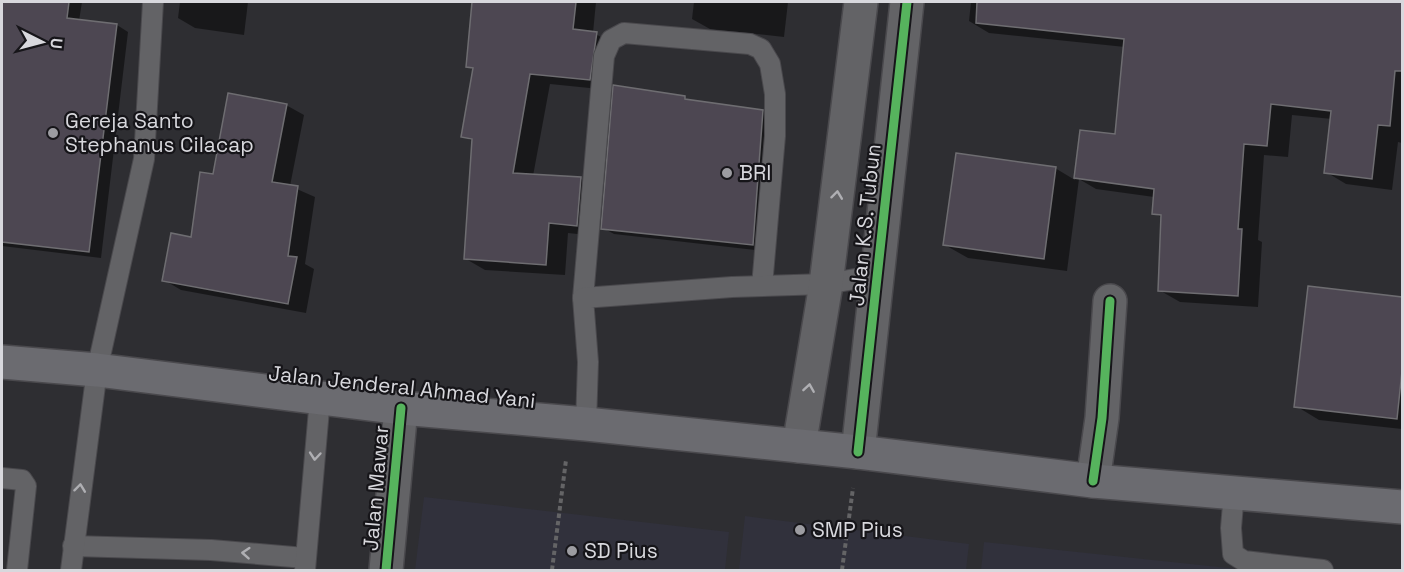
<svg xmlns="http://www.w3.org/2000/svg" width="1404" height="572" font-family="'Space Grotesk',sans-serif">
<rect width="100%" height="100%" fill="#2e2e32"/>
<g fill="#31313c">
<path d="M424 497 729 532 725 570H415Z"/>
<path d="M745 516 969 544 966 570H739Z"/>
<path d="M984 542 1247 570H981Z"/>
</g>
<g fill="#0007">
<path d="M2 2H82L79 21 117 25 128 32 101 258 2 246Z"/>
<path d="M180 2H248L244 35 195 28 178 18Z"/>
<path d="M488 2H596L593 33 616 44 609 90 550 84 533 176 581 179 600 190 596 236 568 233 565 275 485 270 466 259 474 142 463 136 474 70 467 66 485 22Z"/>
<path d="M694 2H788L784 37 710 29 692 19Z"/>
<path d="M971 2H1402V143L1398 142 1392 190 1346 184 1326 172 1332 119 1292 115 1288 157 1264 155 1258 240 1262 242 1258 307 1180 302 1159 290 1163 218 1153 213 1154 197 1096 189 1079 179 1067 271 968 258 945 245 1055 168 1075 180 1082 131 1116 136 1125 47 989 33 969 21Z"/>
<path d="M685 98 691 102 763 111 774 117 764 251 614 234 603 228Z"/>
<path d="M286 105 304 115 290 186 315 197 305 264 314 269 306 313 181 290 164 280 192 239 214 175Z"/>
<path d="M1309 288 1402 298V429L1319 420 1296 406Z"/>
</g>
<g fill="#4d4752" stroke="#6e6d71" stroke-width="1.5">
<path d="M2 2H69L67 18 117 24 89 252 2 242Z"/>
<path d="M472 2H576L573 29 597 32 590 80 530 74 513 173 581 177 577 226 549 223 546 265 464 259 472 139 461 137 473 68 466 67Z"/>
<path d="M977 2H1402V71H1395L1390 126 1378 125 1372 179 1324 173 1331 111 1271 104 1267 146 1244 144 1238 229H1242L1238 296 1158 291 1161 215 1152 214 1154 189 1074 178 1080 130 1115 134 1124 39 976 23Z"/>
<path d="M613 85 685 96V99L763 110 753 245 601 229Z"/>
<path d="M228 93 287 104 272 182 298 186 288 256 297 257 288 304 162 281 171 233 191 237 200 172 213 174Z"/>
<path d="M956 153 1056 167 1044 259 943 245Z"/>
<path d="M1308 286 1402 297V371L1397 419 1294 407Z"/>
</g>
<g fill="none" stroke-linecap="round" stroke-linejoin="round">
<g stroke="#4a494d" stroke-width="22">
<g id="service">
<path d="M583 298 604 56 611 40 624 33 750 44 761 49 770 64 775 94V136L762 286"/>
<path d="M586 424 588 362 583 298 732 287 826 284 878 275"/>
<path d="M2 478 22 480 26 486 17 570"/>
<path d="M1234 492 1231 528 1233 554 1244 561 1323 570"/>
<path d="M73 546 211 550 305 558"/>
<path d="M71 570 97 370 144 159 153 2"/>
<path d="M305 570 320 398"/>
</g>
</g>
<g stroke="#4a494d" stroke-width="36">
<g id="minor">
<path d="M799 446 826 284 861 2"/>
<path d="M858 452 907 2"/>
<path d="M1093 481 1102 418 1110 301"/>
<path d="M386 570 401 408"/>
</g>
</g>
<g stroke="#4a494d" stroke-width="36">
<path id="secondary" d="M2 362 97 370 401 408 586 424 858 452 1093 481 1402 507"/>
</g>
<g stroke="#646466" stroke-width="4" stroke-dasharray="4.5 3" stroke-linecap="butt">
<path d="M552 570 566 460"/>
<path d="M842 570 853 488"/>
</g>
<use href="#service" stroke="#636366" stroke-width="20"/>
<use href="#minor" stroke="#636366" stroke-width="33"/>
<use href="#secondary" stroke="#6b6b70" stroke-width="33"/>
<g stroke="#161519" stroke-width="13">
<g id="cycleway">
<path d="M858 452 907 2"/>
<path d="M1093 481 1102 418 1110 301"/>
<path d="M386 570 401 408"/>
</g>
</g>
<use href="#cycleway" stroke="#56b35d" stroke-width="9"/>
</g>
<defs><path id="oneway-chevron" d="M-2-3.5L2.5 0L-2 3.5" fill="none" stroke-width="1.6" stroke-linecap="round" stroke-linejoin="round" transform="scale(1.5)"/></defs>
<g stroke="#afafb3">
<use href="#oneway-chevron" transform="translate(837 195) rotate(-83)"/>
<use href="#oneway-chevron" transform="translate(809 388) rotate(-81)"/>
<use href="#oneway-chevron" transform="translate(315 456) rotate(95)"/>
<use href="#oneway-chevron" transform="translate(80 488) rotate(-83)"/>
<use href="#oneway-chevron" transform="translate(246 553) rotate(-176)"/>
</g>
<g fill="#9c9ca1" stroke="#161519" stroke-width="2">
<circle cx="53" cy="133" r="6"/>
<circle cx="727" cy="173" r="6"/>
<circle cx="800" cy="530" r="6"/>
<circle cx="572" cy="551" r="6"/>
</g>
<g text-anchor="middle" stroke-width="4.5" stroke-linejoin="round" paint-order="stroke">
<g font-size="21" fill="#d8d8dd" stroke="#161519" text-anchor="start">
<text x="65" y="128">Gereja Santo<tspan x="65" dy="24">Stephanus Cilacap</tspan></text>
<text x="739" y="180">BRI</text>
<text x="812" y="537">SMP Pius</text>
<text x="584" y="558">SD Pius</text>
</g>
<g font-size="21" fill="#d8d8dd" stroke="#161519">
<text transform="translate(865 225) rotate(-84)" y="7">Jalan K.S. Tubun</text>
<text transform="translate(402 387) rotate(6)" y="7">Jalan Jenderal Ahmad Yani</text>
<text transform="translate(376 488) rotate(-85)" y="7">Jalan Mawar</text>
</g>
</g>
<rect width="1404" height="572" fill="none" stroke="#d8d8dd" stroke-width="6"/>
<g transform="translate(42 42) rotate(96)" stroke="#161519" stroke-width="4.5" paint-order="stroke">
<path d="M0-4.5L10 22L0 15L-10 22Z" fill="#d8d8dd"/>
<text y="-9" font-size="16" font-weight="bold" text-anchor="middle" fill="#d8d8dd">U</text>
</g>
</svg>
